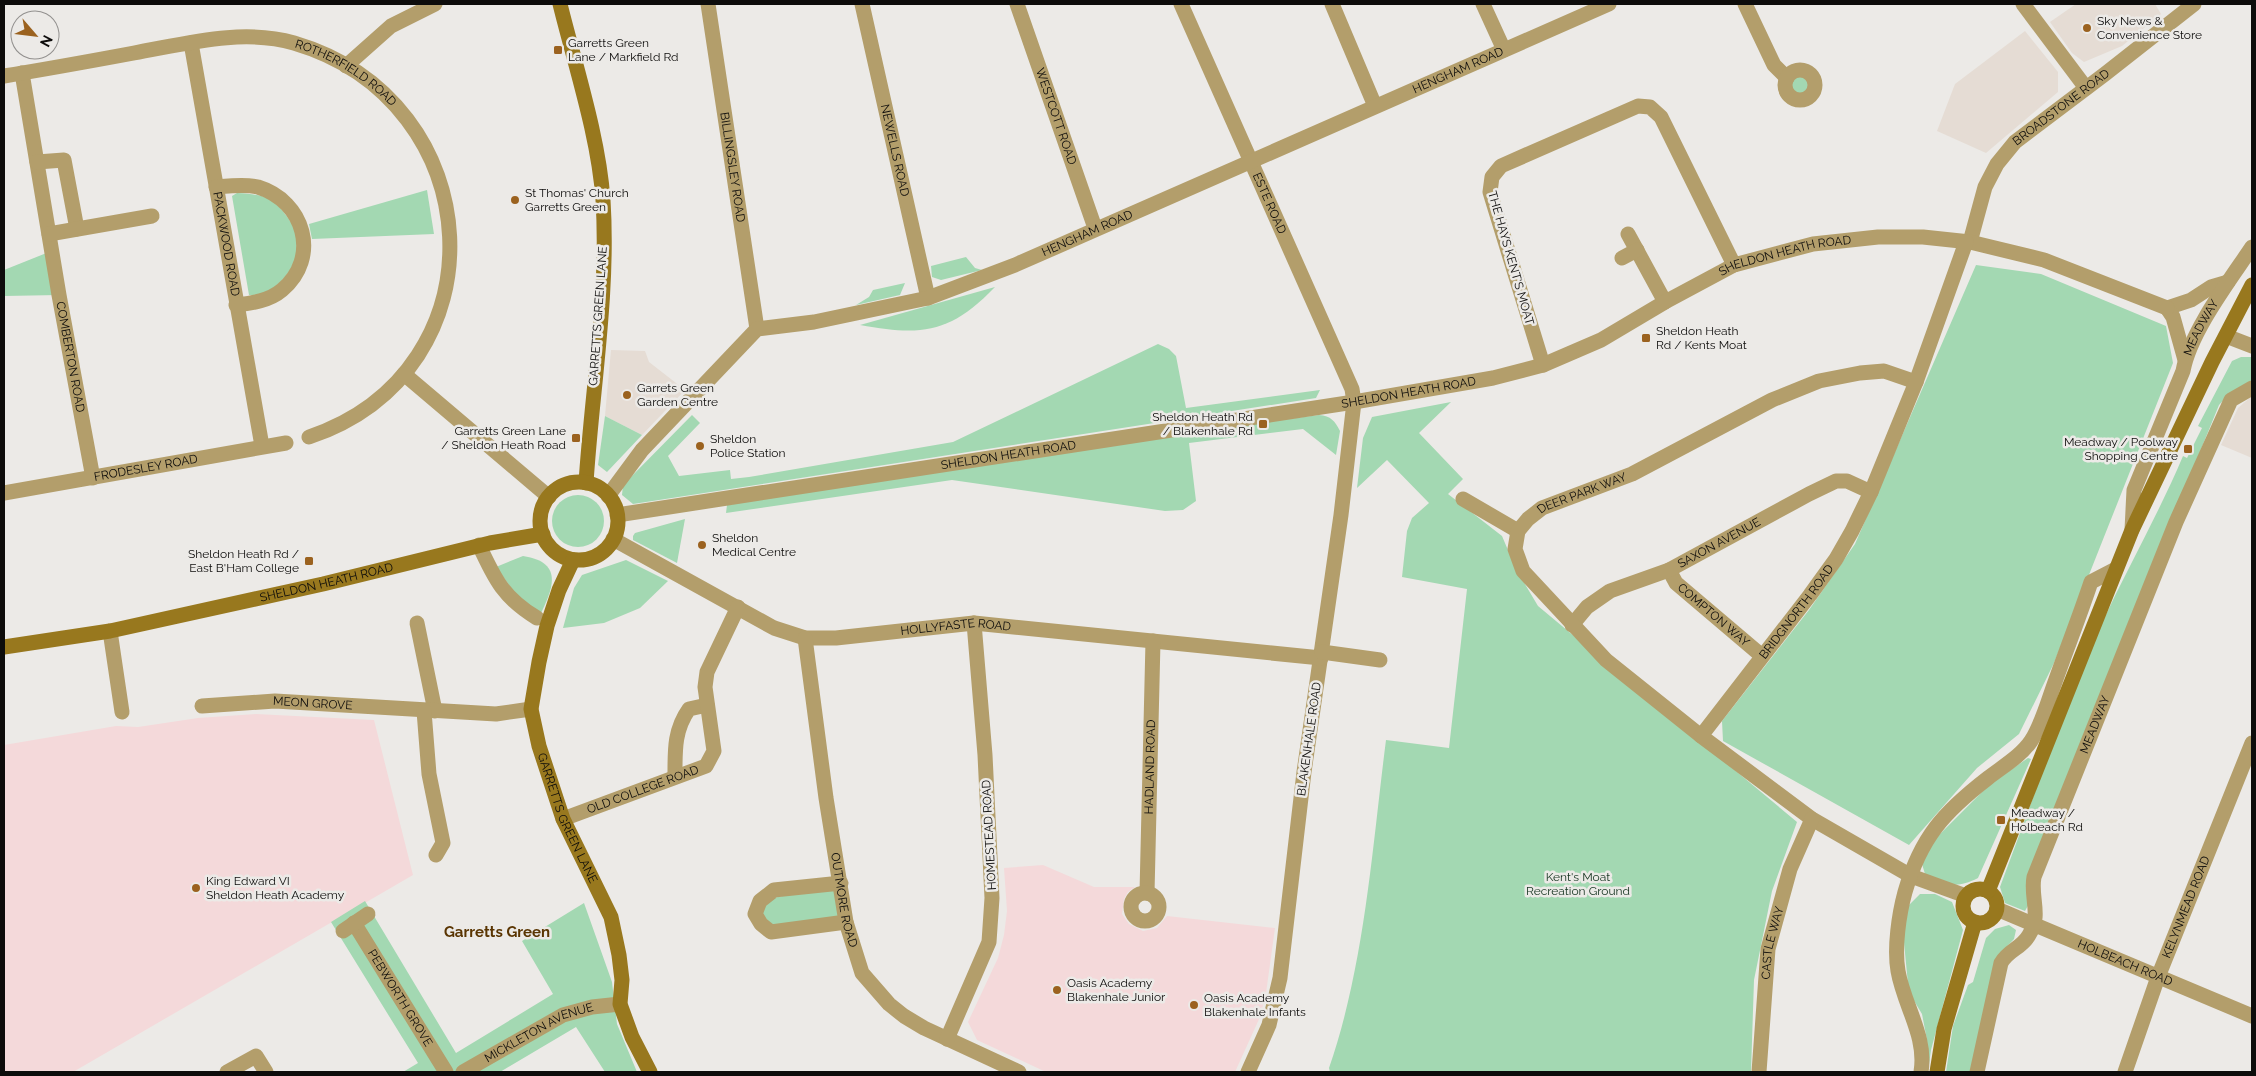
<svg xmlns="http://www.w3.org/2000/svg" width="2256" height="1076" font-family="Raleway,sans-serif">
<rect width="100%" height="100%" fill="#eceae7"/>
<g fill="#e5dcd4">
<path d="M2076 4H2155L2161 14 2122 46 2084 62 2072 53 2050 22Z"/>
<path d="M2025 31 2058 72V92L1986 153 1937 131 1955 84Z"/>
<path d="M611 350 645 351 649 362 685 390 642 435 605 416Z"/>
<path d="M2252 396V458L2221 445 2238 408Z"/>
</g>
<g fill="#f4d9da">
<path d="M256 714 374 720 413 875 73 1072H4V745L116 726 138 727 198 718Z"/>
<path d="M1043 865 1094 887H1135L1128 892 1124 899 1122 914 1129 924 1143 931 1157 928 1167 916 1275 928 1266 993 1260 1017 1235 1072H1046L977 1040 968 1022 998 958 1004 935 1007 911 1004 868Z"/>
</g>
<g fill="#a3d8b2">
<circle cx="1800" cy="86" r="10"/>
<path d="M427 190 434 234 312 239 309 224Z"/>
<path d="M237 193C276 195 276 202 298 232 297 240 297 248 296 256 291 276 270 297 249 295L232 196Z"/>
<path d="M49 252 59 295 4 296V270Z"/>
<path d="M966 257 975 268 982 270 941 280 932 277 931 266Z"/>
<path d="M1976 265 2041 274 2166 326 2173 363 2054 663 2019 734 1977 768 1909 845 1723 741 1722 721 1809 610 1855 544Z"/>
<path d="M905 283 900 295 856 305 869 297 873 290Z"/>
<path d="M995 287C950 334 921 336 860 325Z"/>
<path d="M1158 344 1169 349 1176 356 1186 408 1320 390 1316 398 633 504 622 495 623 485 692 415 700 423 668 456 679 476 730 470 731 479 749 477 953 442Z"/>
<path d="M2241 357H2252V380L2229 394 2219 405 2149 577 2030 902 2025 911 2005 903 2000 887C2033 799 2064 709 2102 623 2128 567 2159 513 2183 456L2187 458 2202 428 2198 426 2232 361Z"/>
<path d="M1451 402 1419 433 1463 479 1448 494 1502 536 1516 569 1538 606 1797 822 1772 891 1754 980 1751 1072H1330L1329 1068C1365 964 1372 849 1386 740L1449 748 1467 589 1402 577 1407 531 1412 518 1429 503 1387 460 1357 488 1363 438 1372 417Z"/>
<path d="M1319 415C1331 416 1335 421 1340 431L1336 455 1303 429 1189 443 1196 501 1183 510 1165 511 952 480 726 513 727 505 1170 434Z"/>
<path d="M605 416 642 435 607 472 598 465Z"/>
<circle cx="578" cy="521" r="26"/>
<path d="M685 519 677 563 633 540V536L635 533Z"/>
<path d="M523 556C563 562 554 587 540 615L520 600 496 567Z"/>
<path d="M626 560 668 581 640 608 604 623 563 628 574 588 582 575Z"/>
<path d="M2028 758 2031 759 1978 878C1954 890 1947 884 1925 874L1922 864 1929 845 1989 785Z"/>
<path d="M841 883 846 922 786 929 761 924 760 901Z"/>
<path d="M1920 894H1935L1952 902 1963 930 1931 1050 1928 1072 1927 1040 1922 1014 1913 999 1908 984 1903 932 1908 906Z"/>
<path d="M365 901 456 1053 553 994 522 941 584 903 612 982 617 1024 637 1072H605L576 1027 500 1072H403L418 1063 331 922Z"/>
<path d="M2009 925 2016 930 2014 939 1996 958 1970 1072H1946L1953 1026 1968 985 1973 982 1986 938 1995 929Z"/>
</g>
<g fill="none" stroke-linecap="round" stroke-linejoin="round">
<g stroke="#b39e6b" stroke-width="15">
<path id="s1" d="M708 4 757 329"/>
<path id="s2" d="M862 4 928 298"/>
<path id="s3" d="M1017 4 1095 228"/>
<path id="s4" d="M1181 4 1352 389 1354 402 1341 515 1304 772 1280 978 1269 1025 1248 1072"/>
<path d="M1332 4 1375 106"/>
<path d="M1483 4 1504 50"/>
<path d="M1745 4 1774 65 1787 78"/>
<path d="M2023 4 2086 88"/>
<path id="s5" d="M191 43 262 446"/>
<path d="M346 66 391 26 435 4"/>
<circle cx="1800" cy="85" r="15"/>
<path id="s6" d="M22 73 59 295 93 478"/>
<path id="s7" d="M4 76C47 69 91 61 134 53 185 44 242 28 294 43 491 101 507 370 309 437"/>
<path d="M37 162 64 160 77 229"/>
<path d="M216 187C229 186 245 184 258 187 304 201 321 257 282 290 269 301 252 303 236 305"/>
<path d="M49 234 152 216"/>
<path d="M1628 234 1665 302"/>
<path id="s8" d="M1970 242 1985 187 1997 164 2015 142 2105 74 2194 4"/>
<path d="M1622 258 1637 250"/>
<path d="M2167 308 2191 300 2211 287 2228 282"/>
<path d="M2167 308 2173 317 2185 360"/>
<path d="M2226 336 2252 346"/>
<path d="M1543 365 1490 192 1492 177 1501 166 1638 106 1650 107 1661 117 1734 265"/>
<path d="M404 374 549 497"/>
<path id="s9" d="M4 493 286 443"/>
<path id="s10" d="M608 496 642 450 757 329 814 322 928 298 1015 265 1609 4"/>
<path d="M1463 499 1518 531"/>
<path id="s11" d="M617 515 1354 402 1493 378 1543 365 1601 340 1665 302 1734 265 1813 244 1878 237H1923L1970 242 2044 260 2167 308"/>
<path id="s12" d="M2132 530 2134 490 2183 371C2190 332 2230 280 2252 247"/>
<path id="s13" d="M613 539 774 628 805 638H836L974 623 1321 658"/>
<path d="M479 545C495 580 504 598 537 618"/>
<path id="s14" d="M1669 570 1676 583 1762 656"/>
<path d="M417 623 435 711"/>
<path id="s15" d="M1572 625 1587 607 1610 591 1669 570 1809 494 1836 481H1847L1871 492"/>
<path d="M110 631 122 712"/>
<path id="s16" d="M805 638 826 798 846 922 862 973 889 1004 904 1016 924 1028 1019 1072"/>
<path d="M1322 652 1380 660"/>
<path id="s17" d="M202 706 275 701 496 714 531 709"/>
<path d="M424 711 429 774 443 843 436 855"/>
<path id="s18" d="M1701 736 1606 660 1523 571 1515 549 1518 531 1528 519 1542 508 1632 474 1772 400 1819 381 1860 373 1884 371 1916 382"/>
<path d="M675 776C675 751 674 730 689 709L707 705"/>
<path id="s19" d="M563 819 706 766 714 751 705 687 707 672 738 607"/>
<path d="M841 883 774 890 760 901 755 914 761 924 771 932 846 922"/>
<path id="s20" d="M1147 893 1153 641"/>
<circle cx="1145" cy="907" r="14"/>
<path id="s21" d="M1966 896 1911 876 1812 819 1701 736 1810 595 1836 559 1852 531 1871 492 1916 382 1966 242"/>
<path id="s22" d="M1997 909 2252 1016"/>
<path id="s23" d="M354 923 446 1072"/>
<path d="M343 931 368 914"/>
<path d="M947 1039 989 942 992 898 985 755 974 623"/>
<path d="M227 1072 256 1056 266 1072"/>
<path id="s24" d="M463 1072 563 1015 592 1007 620 1004"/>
<path id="s25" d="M1759 1072 1768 949 1790 869 1812 819"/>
<path d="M1921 1072C1927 1036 1904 1006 1898 971 1894 948 1899 914 1905 892 1921 837 1944 812 1988 778 2002 767 2021 756 2031 741 2042 724 2048 701 2055 682 2067 648 2080 615 2091 582L2116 569"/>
<path id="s26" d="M1977 1072 2001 963C2008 950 2022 948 2029 935 2042 915 2030 897 2034 877L2176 522 2231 400 2252 388"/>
<path id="s27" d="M2125 1072 2158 977 2252 743"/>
</g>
<g stroke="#98781e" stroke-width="15">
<path d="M560 4C575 65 599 138 603 200 609 294 592 389 586 483"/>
<circle cx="579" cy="521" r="39"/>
<path id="s28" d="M573 560 559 590 547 626 539 662 531 709 539 746 563 819 611 917 619 955 622 980 620 1004 632 1037 650 1072"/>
<path id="s29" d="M4 647 110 631 323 584 490 543 543 534"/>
<circle cx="1980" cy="906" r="17"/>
<path d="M1988 891 2132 530 2212 362 2252 285"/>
<path d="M1937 1072 1944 1029 1975 922"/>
</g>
</g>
<g fill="#9b621f" stroke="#eceae7" stroke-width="2">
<circle cx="2087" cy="28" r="5"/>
<rect x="553" y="45" width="10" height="10" rx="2.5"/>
<circle cx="515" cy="200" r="5"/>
<rect x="1641" y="333" width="10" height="10" rx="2.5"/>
<circle cx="627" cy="395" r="5"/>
<rect x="1258" y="419" width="10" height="10" rx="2.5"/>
<rect x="571" y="433" width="10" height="10" rx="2.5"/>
<circle cx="700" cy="446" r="5"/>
<rect x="2183" y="444" width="10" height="10" rx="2.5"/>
<circle cx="702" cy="545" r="5"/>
<rect x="304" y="556" width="10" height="10" rx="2.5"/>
<rect x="1996" y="815" width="10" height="10" rx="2.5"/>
<circle cx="196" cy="888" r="5"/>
<circle cx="1057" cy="990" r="5"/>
<circle cx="1194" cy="1005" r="5"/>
</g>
<g text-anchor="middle" stroke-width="5" stroke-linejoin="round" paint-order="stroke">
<g font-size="12" fill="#0d0c0b" stroke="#eceae7" text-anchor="start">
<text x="2097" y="25">Sky News &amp;<tspan x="2097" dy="14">Convenience Store</tspan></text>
<text x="568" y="47">Garretts Green<tspan x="568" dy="14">Lane / Markfield Rd</tspan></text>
<text x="525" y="197">St Thomas' Church<tspan x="525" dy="14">Garretts Green</tspan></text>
<text x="1656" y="335">Sheldon Heath<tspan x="1656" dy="14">Rd / Kents Moat</tspan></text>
<text x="637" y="392">Garrets Green<tspan x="637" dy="14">Garden Centre</tspan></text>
<text x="1253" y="421" text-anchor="end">Sheldon Heath Rd<tspan x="1253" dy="14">/ Blakenhale Rd</tspan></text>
<text x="566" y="435" text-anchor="end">Garretts Green Lane<tspan x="566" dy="14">/ Sheldon Heath Road</tspan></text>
<text x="710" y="443">Sheldon<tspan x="710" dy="14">Police Station</tspan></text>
<text x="2178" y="446" text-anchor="end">Meadway / Poolway<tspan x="2178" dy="14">Shopping Centre</tspan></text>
<text x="712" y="542">Sheldon<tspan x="712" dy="14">Medical Centre</tspan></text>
<text x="299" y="558" text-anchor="end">Sheldon Heath Rd /<tspan x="299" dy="14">East B'Ham College</tspan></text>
<text x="2011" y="817">Meadway /<tspan x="2011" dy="14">Holbeach Rd</tspan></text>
<text x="206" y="885">King Edward VI<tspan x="206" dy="14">Sheldon Heath Academy</tspan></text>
<text x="1067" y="987">Oasis Academy<tspan x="1067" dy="14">Blakenhale Junior</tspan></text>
<text x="1204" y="1002">Oasis Academy<tspan x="1204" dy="14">Blakenhale Infants</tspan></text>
</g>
<g font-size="12" fill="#0d0c0b" stroke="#eceae7">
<text dy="4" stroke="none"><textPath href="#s10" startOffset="975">HENGHAM ROAD</textPath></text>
<text dy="4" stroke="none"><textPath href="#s7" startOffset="354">ROTHERFIELD ROAD</textPath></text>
<text dy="4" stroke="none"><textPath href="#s8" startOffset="169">BROADSTONE ROAD</textPath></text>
<text dy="4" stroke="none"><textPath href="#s3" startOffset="119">WESTCOTT ROAD</textPath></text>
<text dy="4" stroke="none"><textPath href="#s2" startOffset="150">NEWELLS ROAD</textPath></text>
<text dy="4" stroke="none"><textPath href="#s1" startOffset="165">BILLINGSLEY ROAD</textPath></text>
<text dy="4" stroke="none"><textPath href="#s4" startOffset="218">ESTE ROAD</textPath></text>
<text dy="4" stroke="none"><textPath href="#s10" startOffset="570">HENGHAM ROAD</textPath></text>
<text dy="4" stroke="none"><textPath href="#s5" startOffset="204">PACKWOOD ROAD</textPath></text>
<text transform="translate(1511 258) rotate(74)" y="4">THE HAYS KENT'S MOAT</text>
<text dy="4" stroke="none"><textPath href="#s11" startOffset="1206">SHELDON HEATH ROAD</textPath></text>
<text transform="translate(598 316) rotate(-86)" y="4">GARRETTS GREEN LANE</text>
<text dy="4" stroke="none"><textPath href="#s12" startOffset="216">MEADWAY</textPath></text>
<text dy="4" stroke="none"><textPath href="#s6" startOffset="288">COMBERTON ROAD</textPath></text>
<text dy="4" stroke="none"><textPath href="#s11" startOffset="801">SHELDON HEATH ROAD</textPath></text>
<text dy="4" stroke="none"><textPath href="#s11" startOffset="396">SHELDON HEATH ROAD</textPath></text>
<text dy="4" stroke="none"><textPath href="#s9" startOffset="144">FRODESLEY ROAD</textPath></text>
<text dy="4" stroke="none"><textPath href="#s18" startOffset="361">DEER PARK WAY</textPath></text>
<text dy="4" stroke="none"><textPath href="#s15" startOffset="171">SAXON AVENUE</textPath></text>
<text dy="4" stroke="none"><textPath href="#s29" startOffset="329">SHELDON HEATH ROAD</textPath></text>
<text dy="4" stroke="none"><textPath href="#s21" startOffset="468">BRIDGNORTH ROAD</textPath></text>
<text dy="4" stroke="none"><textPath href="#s14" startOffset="64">COMPTON WAY</textPath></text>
<text dy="4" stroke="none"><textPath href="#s13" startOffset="368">HOLLYFASTE ROAD</textPath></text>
<text dy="4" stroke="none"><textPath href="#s17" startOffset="111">MEON GROVE</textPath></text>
<text dy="4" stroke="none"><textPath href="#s26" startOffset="375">MEADWAY</textPath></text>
<text transform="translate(1309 739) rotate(-82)" y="4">BLAKENHALE ROAD</text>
<text dy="4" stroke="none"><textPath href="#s20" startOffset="126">HADLAND ROAD</textPath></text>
<text dy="4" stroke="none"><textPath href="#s19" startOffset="85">OLD COLLEGE ROAD</textPath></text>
<text dy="4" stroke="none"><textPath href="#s28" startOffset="271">GARRETTS GREEN LANE</textPath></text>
<text transform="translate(989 835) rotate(-93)" y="4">HOMESTEAD ROAD</text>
<text dy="4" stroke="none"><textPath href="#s16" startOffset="265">OUTMORE ROAD</textPath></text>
<text dy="4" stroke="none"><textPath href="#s27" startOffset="176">KELYNMEAD ROAD</textPath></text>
<text dy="4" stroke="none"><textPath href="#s25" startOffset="130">CASTLE WAY</textPath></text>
<text dy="4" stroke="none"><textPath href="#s22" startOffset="139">HOLBEACH ROAD</textPath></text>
<text dy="4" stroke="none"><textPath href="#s23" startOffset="88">PEBWORTH GROVE</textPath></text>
<text dy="4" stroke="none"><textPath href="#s24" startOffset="86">MICKLETON AVENUE</textPath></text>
</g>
<g font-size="12" fill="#13321e" stroke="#eceae7">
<text x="1578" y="881">Kent's Moat<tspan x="1578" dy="14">Recreation Ground</tspan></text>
</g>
<g font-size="15" font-weight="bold" fill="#5a3502" stroke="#eceae7">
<text x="497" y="937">Garretts Green</text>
</g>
</g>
<rect width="2256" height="1076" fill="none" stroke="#0d0c0b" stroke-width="10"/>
<g transform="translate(35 35) rotate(118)"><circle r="24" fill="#eceae7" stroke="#93918f"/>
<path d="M0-4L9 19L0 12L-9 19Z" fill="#9b621f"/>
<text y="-8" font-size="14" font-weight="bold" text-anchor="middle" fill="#0d0c0b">N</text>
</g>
</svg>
